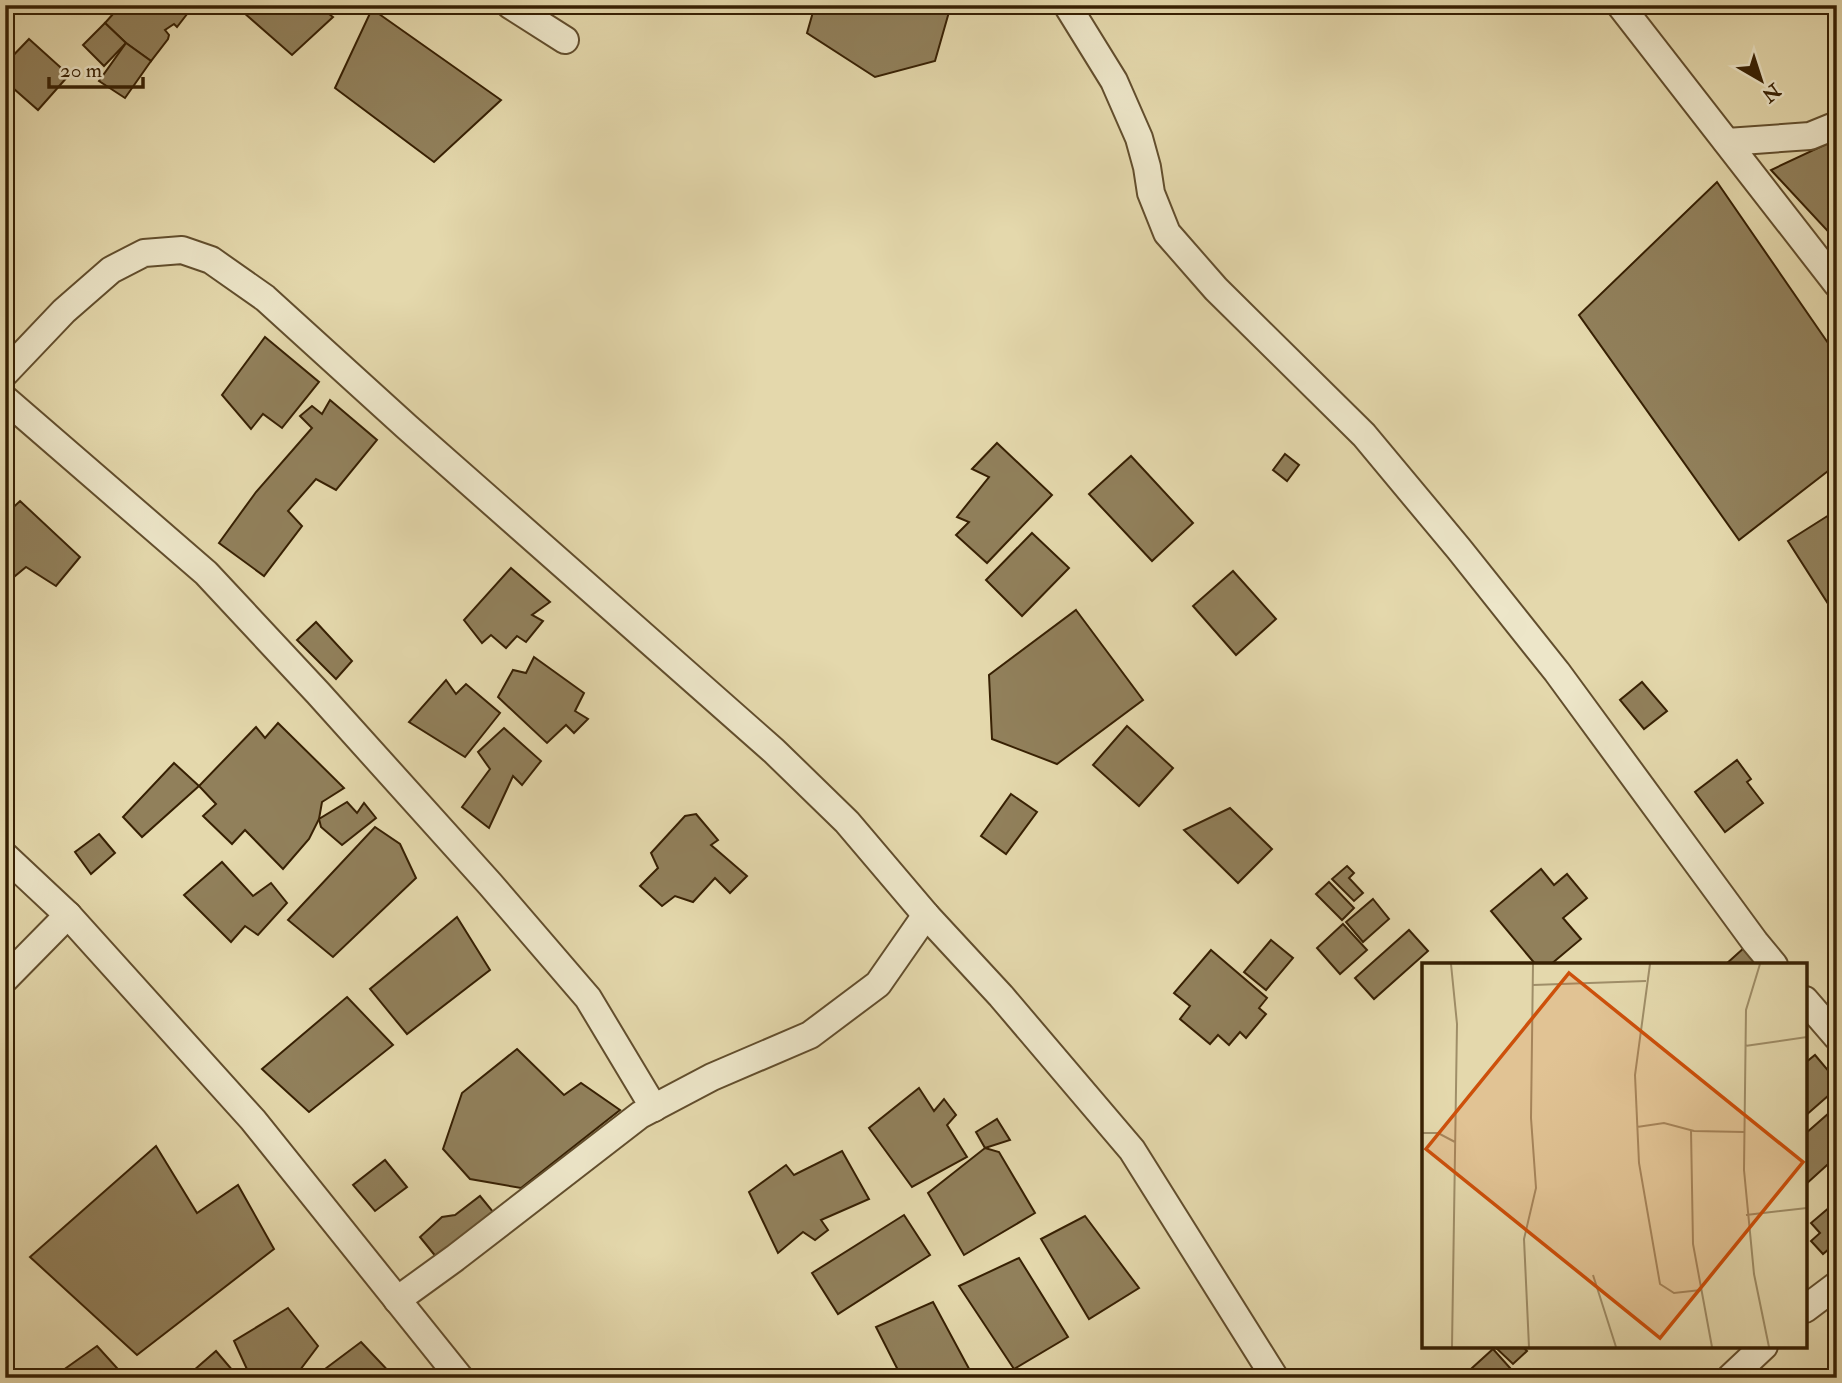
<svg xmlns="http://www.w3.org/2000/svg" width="1842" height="1383" font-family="'IM FELL Double Pica',serif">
<rect width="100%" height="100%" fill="#e4d8ac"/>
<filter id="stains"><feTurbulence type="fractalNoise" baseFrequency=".00286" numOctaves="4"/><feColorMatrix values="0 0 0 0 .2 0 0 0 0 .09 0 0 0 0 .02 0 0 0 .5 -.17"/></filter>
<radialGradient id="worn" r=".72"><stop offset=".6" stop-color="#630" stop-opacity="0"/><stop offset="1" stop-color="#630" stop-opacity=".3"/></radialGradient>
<g fill="#91805b" stroke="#372003" stroke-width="2">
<path d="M121 5H194L177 27 174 24 165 30 169 35 168 39 151 61 126 43 105 23Z"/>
<path d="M235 5H317L333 17 292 55Z"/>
<path d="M815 5H951L935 61 875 77 807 33Z"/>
<path d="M372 9 501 100 434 162 335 88Z"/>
<path d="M105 23 126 43 104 66 83 45Z"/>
<path d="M29 39 69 75 38 110 5 81V64Z"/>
<path d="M126 43 151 61 125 98 99 81Z"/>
<path d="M1837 139V241L1771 170Z"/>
<path d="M1717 182 1837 356V464L1739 540 1579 315Z"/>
<path d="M265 337 319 382 282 428 263 414 251 429 222 395Z"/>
<path d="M330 400 377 440 336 490 316 479 288 511 302 526 264 576 219 543 256 492 312 428 300 416 312 406 322 414Z"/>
<path d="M997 443 1052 495 987 563 956 535 969 522 957 517 989 477 972 469Z"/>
<path d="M1285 454 1299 465 1287 481 1273 470Z"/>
<path d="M1131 456 1193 523 1152 561 1089 494Z"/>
<path d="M20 501 80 557 56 586 26 567 9 581 5 579V515Z"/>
<path d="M1837 510V611L1834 613 1788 541Z"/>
<path d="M1032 533 1069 568 1022 616 986 580Z"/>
<path d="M511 568 550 602 532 615 543 621 526 642 517 636 506 648 491 635 482 643 464 620Z"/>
<path d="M1233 571 1276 619 1236 655 1193 606Z"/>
<path d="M1076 610 1143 700 1057 764 992 739 989 675Z"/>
<path d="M316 622 352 661 336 679 297 640Z"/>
<path d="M534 657 584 693 575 711 588 719 574 733 566 725 547 743 498 697 513 670 526 673Z"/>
<path d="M446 680 456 694 466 684 500 713 465 757 409 722Z"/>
<path d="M1642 682 1667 711 1644 729 1620 700Z"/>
<path d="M278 723 344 788 322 802 319 819 309 839 283 869 245 830 232 844 203 816 216 804 199 786 256 727 265 738Z"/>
<path d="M1127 726 1173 768 1139 806 1093 765Z"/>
<path d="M504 728 541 761 522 785 513 776 489 828 462 807 490 769 478 752Z"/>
<path d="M1737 760 1751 779 1747 782 1763 803 1725 832 1695 792Z"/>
<path d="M174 763 199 786 142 837 123 817Z"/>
<path d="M1011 794 1037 812 1006 854 981 836Z"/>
<path d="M347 802 357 813 364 803 376 818 342 845 321 827 319 819Z"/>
<path d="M1230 808 1272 849 1238 883 1184 830Z"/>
<path d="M696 814 718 840 711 845 747 876 730 893 715 878 693 902 675 896 662 906 640 886 658 868 651 853 685 816Z"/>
<path d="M375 827 400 844 416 878 333 957 288 920Z"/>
<path d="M99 834 115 853 91 874 75 852Z"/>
<path d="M222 862 253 896 271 883 287 903 258 935 245 926 231 942 184 895Z"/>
<path d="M1347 866 1354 873 1349 878 1363 893 1354 901 1332 879Z"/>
<path d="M1541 869 1554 885 1567 874 1587 898 1563 918 1581 939 1550 965H1536L1491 911Z"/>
<path d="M1329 882 1354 908 1342 920 1316 894Z"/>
<path d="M1373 899 1389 919 1363 942 1346 922Z"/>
<path d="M457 917 490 970 407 1034 370 989Z"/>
<path d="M1343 924 1367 950 1340 974 1317 948Z"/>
<path d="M1409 930 1428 951 1374 999 1355 978Z"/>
<path d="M1271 940 1293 958 1266 990 1244 972Z"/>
<path d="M1745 947 1760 965H1725Z"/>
<path d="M1211 950 1267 998 1259 1008 1266 1014 1246 1038 1240 1032 1229 1045 1218 1035 1210 1044 1180 1019 1190 1006 1174 993Z"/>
<path d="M347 997 393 1045 309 1112 262 1069Z"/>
<path d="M517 1049 564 1095 581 1083 620 1110 521 1188 470 1179 443 1149 462 1093Z"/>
<path d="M1815 1055 1837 1081V1088L1805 1116V1063Z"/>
<path d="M919 1088 934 1111 944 1099 956 1115 947 1125 967 1157 912 1187 869 1128Z"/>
<path d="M1837 1106V1156L1805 1185V1134Z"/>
<path d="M997 1119 1010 1140 985 1148 976 1132Z"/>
<path d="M156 1146 197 1213 238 1185 274 1249 137 1355 30 1257Z"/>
<path d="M985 1148 999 1152 1035 1213 964 1255 928 1193Z"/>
<path d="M842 1151 869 1199 821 1220 828 1230 815 1240 803 1232 778 1253 749 1192 786 1165 794 1175Z"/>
<path d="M385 1160 407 1187 375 1211 353 1185Z"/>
<path d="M480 1196 494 1213 437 1258 420 1237 442 1217 455 1215Z"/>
<path d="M1837 1201V1242L1823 1254 1811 1241 1820 1233 1811 1223Z"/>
<path d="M904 1215 930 1255 838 1314 812 1273Z"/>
<path d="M1085 1216 1139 1288 1089 1319 1041 1239Z"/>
<path d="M1019 1258 1068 1337 1014 1369 959 1286Z"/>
<path d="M933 1302 974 1378H902L876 1327Z"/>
<path d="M288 1308 318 1346 294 1378H251L234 1341Z"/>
<path d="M361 1342 395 1378H313Z"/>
<path d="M97 1346 126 1378H52Z"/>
<path d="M1494 1346H1522L1527 1351 1513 1364Z"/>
<path d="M1493 1349 1519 1378H1461Z"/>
<path d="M216 1351 239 1378H185Z"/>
</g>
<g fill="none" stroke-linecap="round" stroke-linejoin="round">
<g stroke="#624e2d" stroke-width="30">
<g id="street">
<path d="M510 5 565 40"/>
<path d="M1067 5 1114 81 1139 138 1147 167 1151 193 1167 233 1216 289 1364 435 1459 549 1557 672 1755 942 1774 965"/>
<path d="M1620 5 1837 284"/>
<path d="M1727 142 1810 136 1837 125"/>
<path d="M5 373 64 311 111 270 144 253 182 250 211 260 265 298 407 427 774 751 847 822 926 915 1001 996 1132 1150 1275 1378"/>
<path d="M5 399 206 573 318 693 490 884 588 998 654 1108"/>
<path d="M5 856 68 915 253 1120 460 1378"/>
<path d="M5 979 68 915"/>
<path d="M1805 1000 1837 1037"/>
<path d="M397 1300 455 1258 640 1115 712 1077 810 1035 878 984 926 915"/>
<path d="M1805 1309 1837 1285"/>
<path d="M1730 1378 1764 1346"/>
</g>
</g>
<use href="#street" stroke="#ede6c9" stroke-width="26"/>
</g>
<g transform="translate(1422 963)">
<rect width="385" height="385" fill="#e4d8ac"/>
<path fill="none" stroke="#9f8e68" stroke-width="2" d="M29 1 35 61 30 384M228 1 213 112 217 200 238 321 252 330 279 327M338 1 324 47 322 207 332 311 347 384M111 22 224 18M323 83 385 74M215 164 242 160 272 168 322 169M269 167 271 281 290 384M0 170H16L33 179M324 252 385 245M171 312 194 384M107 384 102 276 114 225 109 155 111 1"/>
<path fill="#cd500b" fill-opacity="0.15" stroke="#cd500b" stroke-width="3.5" d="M147 10 381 199 238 375 4 186Z"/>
<rect width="385" height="385" fill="none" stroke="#372003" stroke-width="3.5"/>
</g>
<rect width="1842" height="1383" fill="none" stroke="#e4d8ac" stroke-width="28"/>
<rect x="7" y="7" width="1828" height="1369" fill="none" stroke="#372003" stroke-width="3.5"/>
<rect x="14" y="14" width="1814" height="1355" fill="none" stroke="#372003" stroke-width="2"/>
<g transform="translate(1761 80) rotate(141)" stroke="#ede6c9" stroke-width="5" paint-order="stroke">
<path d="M0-5L12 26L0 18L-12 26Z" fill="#372003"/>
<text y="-10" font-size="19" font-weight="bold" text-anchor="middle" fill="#372003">N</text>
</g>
<path d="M49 77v10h94v-10" fill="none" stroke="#372003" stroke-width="3.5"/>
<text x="60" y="77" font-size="21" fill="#372003" stroke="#ede6c9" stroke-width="5" paint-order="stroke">20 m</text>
<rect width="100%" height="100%" filter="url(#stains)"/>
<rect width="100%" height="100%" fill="url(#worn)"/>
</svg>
